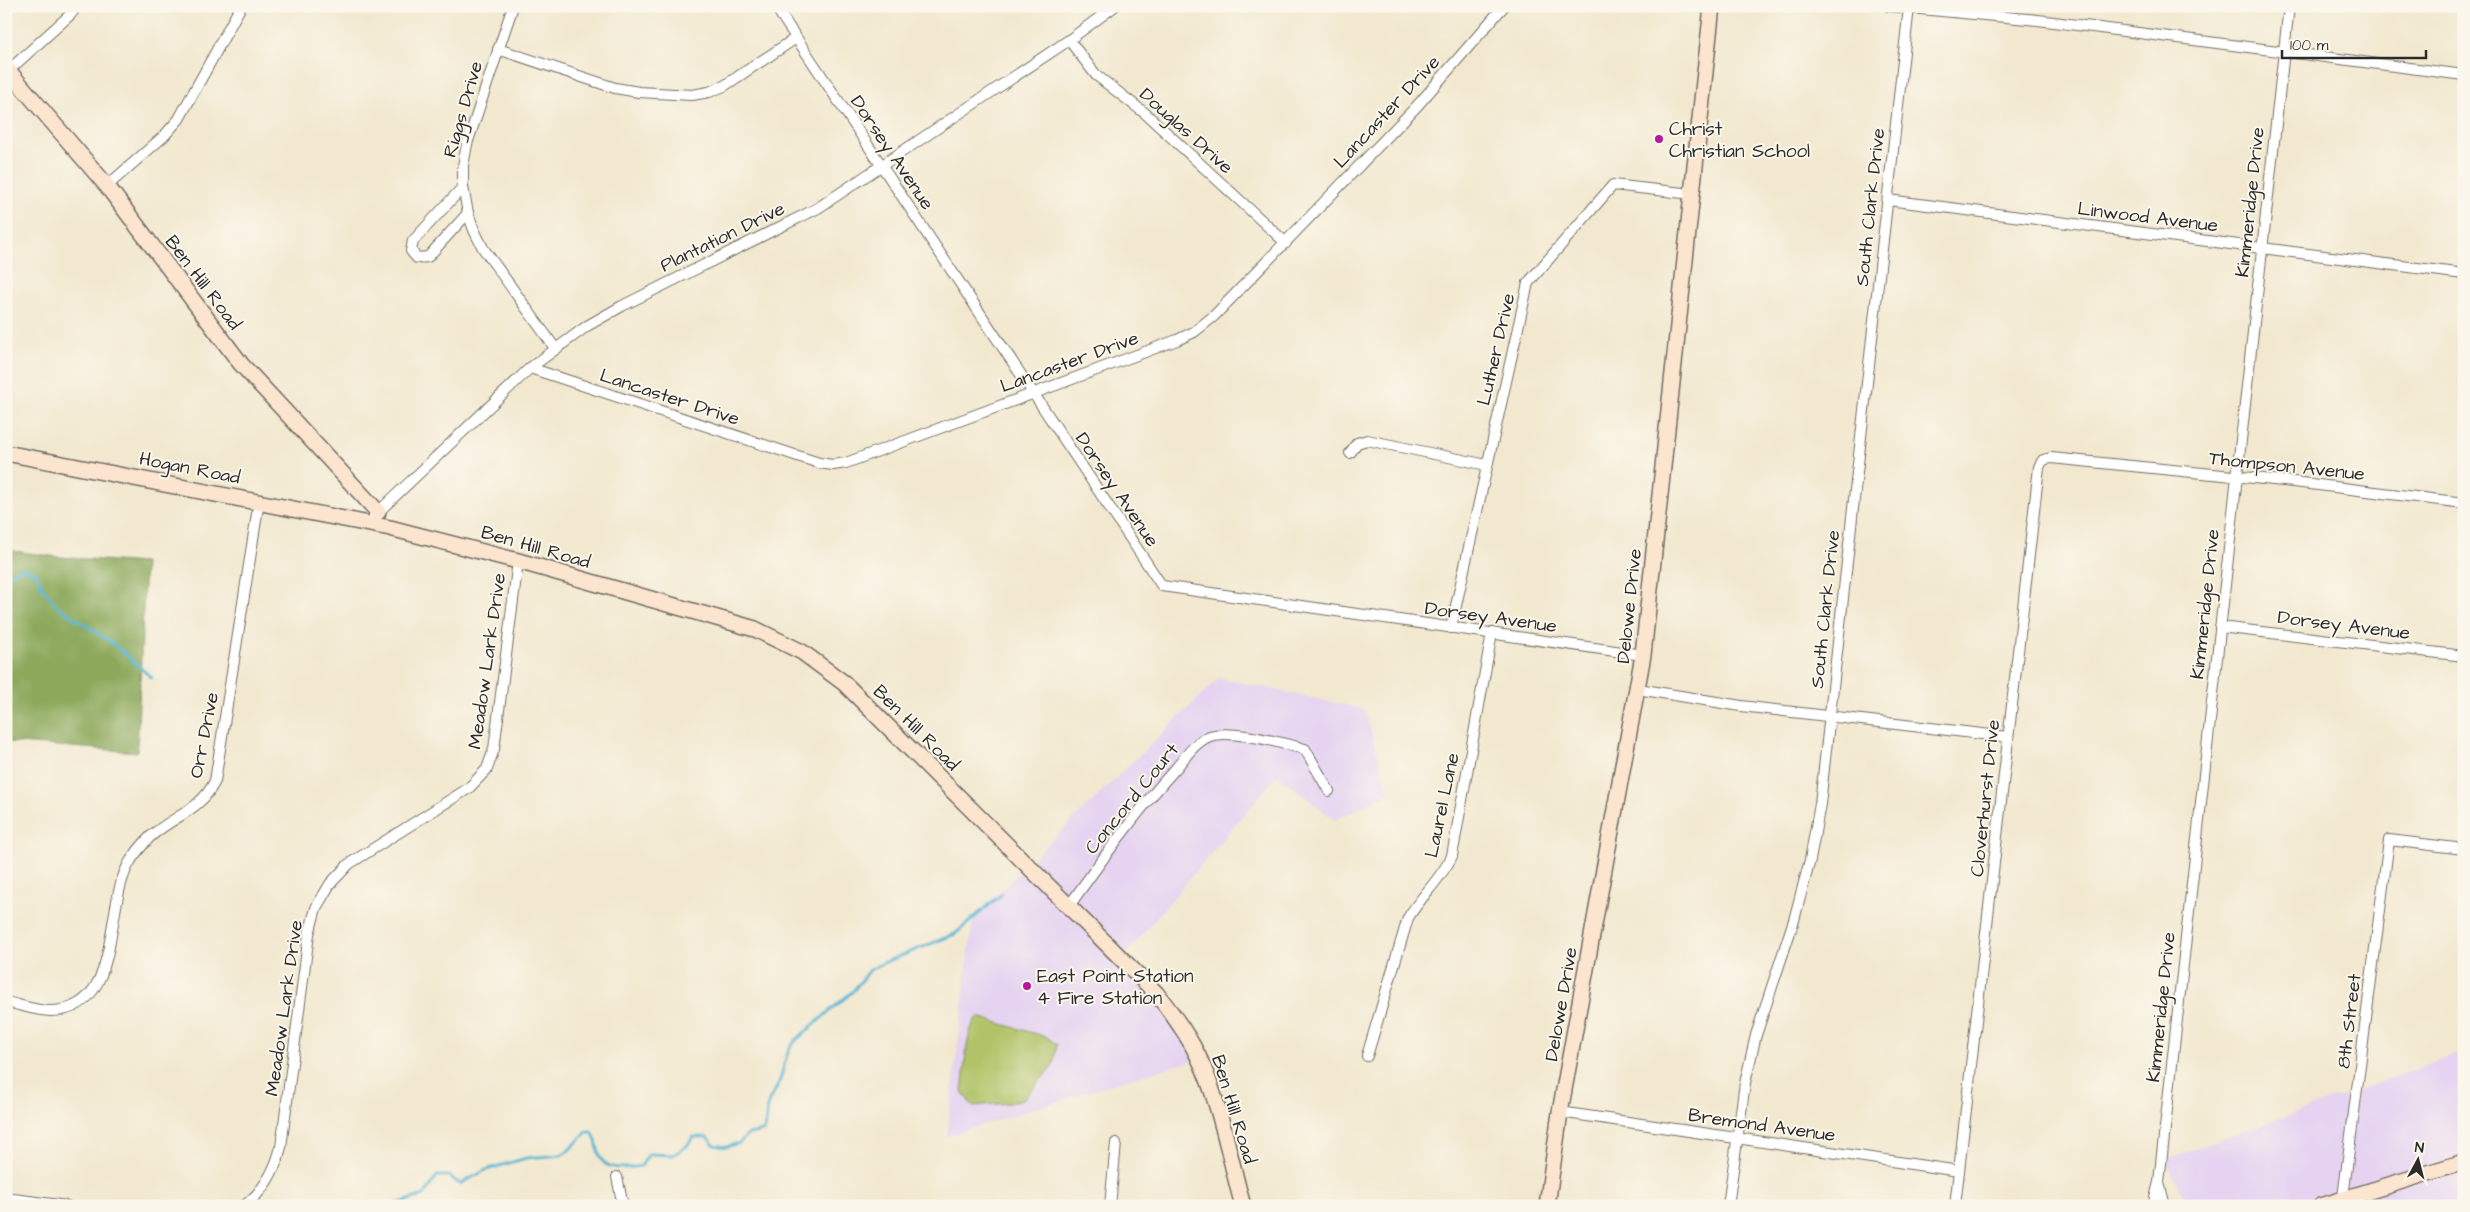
<svg xmlns="http://www.w3.org/2000/svg" width="2470" height="1212" font-family="'Architects Daughter',sans-serif">
<rect width="100%" height="100%" fill="#fbf7ec"/>
<filter id="ink" filterUnits="userSpaceOnUse"><feTurbulence type="fractalNoise" baseFrequency=".02" numOctaves="2"/><feDisplacementMap in="SourceGraphic" scale="10" xChannelSelector="R" yChannelSelector="G"/><feConvolveMatrix kernelMatrix="1 2 1 2 8 2 1 2 1" color-interpolation-filters="sRGB"/></filter>
<filter id="wash" filterUnits="userSpaceOnUse"><feTurbulence type="fractalNoise" baseFrequency=".0096" numOctaves="4" result="noise"/><feDisplacementMap in="SourceGraphic" scale="20" xChannelSelector="R" yChannelSelector="G"/><feGaussianBlur stdDeviation="1.12" result="paint"/><feColorMatrix in="noise" values="0 0 0 0 0 0 0 0 0 0 0 0 0 0 0 0 0 1.4 0 .05"/><feComposite in="paint" operator="in"/></filter>
<g filter="url(#wash)">
<rect width="100%" height="100%" fill="#f2e8cf"/>
<g fill="#e5d3f1">
<path d="M1219 678 1364 709 1389 793 1335 820 1277 775 1126 954 1203 1058 1131 1078 947 1136 973 917Z"/>
<path d="M2464 1052V1206H2190L2164 1160Z"/>
</g>
<path fill="#b0c367" stroke="#6e7749" d="M978 1017 1047 1037 1057 1045 1053 1066 1023 1100 1010 1103 972 1106 962 1091C965 1072 965 1028 978 1017Z"/>
<path fill="#8ca95c" stroke="#5c6a44" d="M6 550 59 557 145 563 137 752 6 742Z"/>
<g fill="none" stroke-linecap="round" stroke-linejoin="round">
<g stroke="#52b3d1" stroke-width="3">
<path d="M6 575 23 568 36 573 43 589 57 606 111 642 152 678"/>
<path d="M391 1206 424 1195 437 1176H449L460 1184 486 1170 526 1158 561 1155 569 1150 587 1132H592C597 1139 597 1147 599 1155 605 1172 627 1168 641 1166L649 1154 673 1155 687 1146 693 1137H707L714 1145 726 1147 739 1143 749 1134 763 1131C768 1122 766 1113 768 1104 770 1097 776 1090 779 1083 785 1067 784 1053 796 1040L853 991 870 970 883 963 955 934 1002 894"/>
</g>
</g>
</g>
<g filter="url(#ink)">
<g fill="none" stroke-linecap="round" stroke-linejoin="round">
<g stroke="#716d64" stroke-width="12">
<g id="street">
<path d="M513 6 467 144 463 166V187L468 213 474 230 483 248 555 348"/>
<path d="M775 6 1162 586 1643 655"/>
<path d="M1888 6 2038 20 2464 75"/>
<path d="M1069 40 1096 75 1146 114 1286 243"/>
<path d="M498 49 615 88 639 92 692 95 709 92 724 86 796 38"/>
<path d="M8 71 71 14 77 6"/>
<path d="M107 186 164 136 179 119 241 6"/>
<path d="M463 187 413 241 411 251 417 258 428 257 468 213"/>
<path d="M1888 200 2464 274"/>
<path d="M530 368 819 463 833 465 846 463 1177 340 1194 332 1214 316 1417 106 1504 6"/>
<path d="M1350 453 1357 443 1367 440 1487 465"/>
<path d="M374 516 530 368 587 326 622 306 818 208 1069 40 1115 6"/>
<path d="M2220 627 2464 656"/>
<path d="M1451 628 1528 283 1613 185 1692 194"/>
<path d="M1638 689 1741 706 2008 737"/>
<path d="M1069 906C1103 858 1137 811 1177 767 1186 756 1196 741 1210 736 1231 729 1283 743 1305 749L1329 791"/>
<path d="M6 1002C20 1005 37 1011 51 1011 125 1010 102 905 131 860 138 850 146 839 156 832 179 814 201 809 215 781L259 501"/>
<path d="M1367 1056 1408 918C1421 896 1441 879 1452 856L1492 633"/>
<path d="M1560 1112 1959 1171"/>
<path d="M617 1177 623 1206"/>
<path d="M2159 1183 2165 1206"/>
<path d="M6 1198 67 1206"/>
<path d="M2342 1205 2389 840 2464 849"/>
<path d="M244 1206C264 1191 275 1171 281 1147L309 934 316 908 330 884 349 864 469 788 487 769 494 749 518 561"/>
<path d="M1110 1206 1116 1143"/>
<path d="M1728 1206 1745 1083 1756 1035 1794 920 1810 860 1820 804 1909 7"/>
<path d="M1955 1206 2039 467 2043 460 2051 458 2294 482 2464 503"/>
<path d="M2153 1206 2159 1182 2289 6"/>
</g>
</g>
<g stroke="#716d64" stroke-width="18">
<g id="secondary">
<path d="M6 68 107 186 241 364 378 512"/>
<path d="M6 453 390 528 518 561 755 629 802 652 844 683 1156 993C1172 1013 1187 1033 1198 1056 1219 1098 1230 1160 1243 1206"/>
<path d="M1547 1206 1560 1112 1643 655 1712 6"/>
<path d="M2321 1206 2464 1162"/>
</g>
</g>
<use href="#street" stroke="#fff" stroke-width="10"/>
<use href="#secondary" stroke="#fce5cf" stroke-width="15"/>
</g>
</g>
<g fill="#b5179e" stroke="#fbf7ec" stroke-width="2">
<circle cx="1659" cy="139" r="5"/>
<circle cx="1027" cy="986" r="5"/>
</g>
<g text-anchor="middle" stroke-width="4" stroke-linejoin="round" paint-order="stroke">
<g font-size="19" fill="#2b2b2b" stroke="#fbf7ec">
<text transform="translate(462 109) rotate(-74)" y="7">Riggs Drive</text>
<text transform="translate(1386 111) rotate(-47)" y="7">Lancaster Drive</text>
<text transform="translate(1187 130) rotate(42)" y="7">Douglas Drive</text>
<text transform="translate(893 152) rotate(56)" y="7">Dorsey Avenue</text>
<text transform="translate(2249 202) rotate(-84)" y="7">Kimmeridge Drive</text>
<text transform="translate(1869 207) rotate(-84)" y="7">South Clark Drive</text>
<text transform="translate(2148 216) rotate(7)" y="7">Linwood Avenue</text>
<text transform="translate(722 236) rotate(-26)" y="7">Plantation Drive</text>
<text transform="translate(204 282) rotate(53)" y="7">Ben Hill Road</text>
<text transform="translate(1495 349) rotate(-77)" y="7">Luther Drive</text>
<text transform="translate(1069 361) rotate(-20)" y="7">Lancaster Drive</text>
<text transform="translate(670 396) rotate(18)" y="7">Lancaster Drive</text>
<text transform="translate(2287 465) rotate(6)" y="7">Thompson Avenue</text>
<text transform="translate(190 467) rotate(11)" y="7">Hogan Road</text>
<text transform="translate(1118 489) rotate(56)" y="7">Dorsey Avenue</text>
<text transform="translate(536 546) rotate(16)" y="7">Ben Hill Road</text>
<text transform="translate(2204 604) rotate(-84)" y="7">Kimmeridge Drive</text>
<text transform="translate(1628 606) rotate(-84)" y="7">Delowe Drive</text>
<text transform="translate(1824 609) rotate(-84)" y="7">South Clark Drive</text>
<text transform="translate(1491 616) rotate(8)" y="7">Dorsey Avenue</text>
<text transform="translate(2344 624) rotate(7)" y="7">Dorsey Avenue</text>
<text transform="translate(486 661) rotate(-82)" y="7">Meadow Lark Drive</text>
<text transform="translate(917 727) rotate(45)" y="7">Ben Hill Road</text>
<text transform="translate(203 735) rotate(-79)" y="7">Orr Drive</text>
<text transform="translate(1131 798) rotate(-51)" y="7">Concord Court</text>
<text transform="translate(1984 798) rotate(-84)" y="7">Cloverhurst Drive</text>
<text transform="translate(1441 805) rotate(-78)" y="7">Laurel Lane</text>
<text transform="translate(1560 1004) rotate(-80)" y="7">Delowe Drive</text>
<text transform="translate(2160 1007) rotate(-84)" y="7">Kimmeridge Drive</text>
<text transform="translate(283 1008) rotate(-82)" y="7">Meadow Lark Drive</text>
<text transform="translate(2348 1021) rotate(-83)" y="7">8th Street</text>
<text transform="translate(1235 1109) rotate(73)" y="7">Ben Hill Road</text>
<text transform="translate(1762 1124) rotate(8)" y="7">Bremond Avenue</text>
</g>
<g font-size="19" fill="#2b2b2b" stroke="#fbf7ec" text-anchor="start">
<text x="1669" y="135">Christ<tspan x="1669" dy="22">Christian School</tspan></text>
<text x="1037" y="982">East Point Station<tspan x="1037" dy="22">4 Fire Station</tspan></text>
</g>
</g>
<rect width="2470" height="1212" fill="none" stroke="#fbf7ec" stroke-width="25"/>
<g transform="translate(2418 1160) rotate(7)" stroke="#fbf7ec" stroke-width="4" paint-order="stroke">
<path d="M0-4L9 19L0 12L-9 19Z" fill="#2b2b2b"/>
<text y="-8" font-size="14" font-weight="bold" text-anchor="middle" fill="#2b2b2b">N</text>
</g>
<path d="M2282 50v8h144v-8" fill="none" stroke="#2b2b2b" stroke-width="2.5"/>
<text x="2290" y="50" font-size="15" fill="#2b2b2b" stroke="#fbf7ec" stroke-width="4" paint-order="stroke">100 m</text>
</svg>
